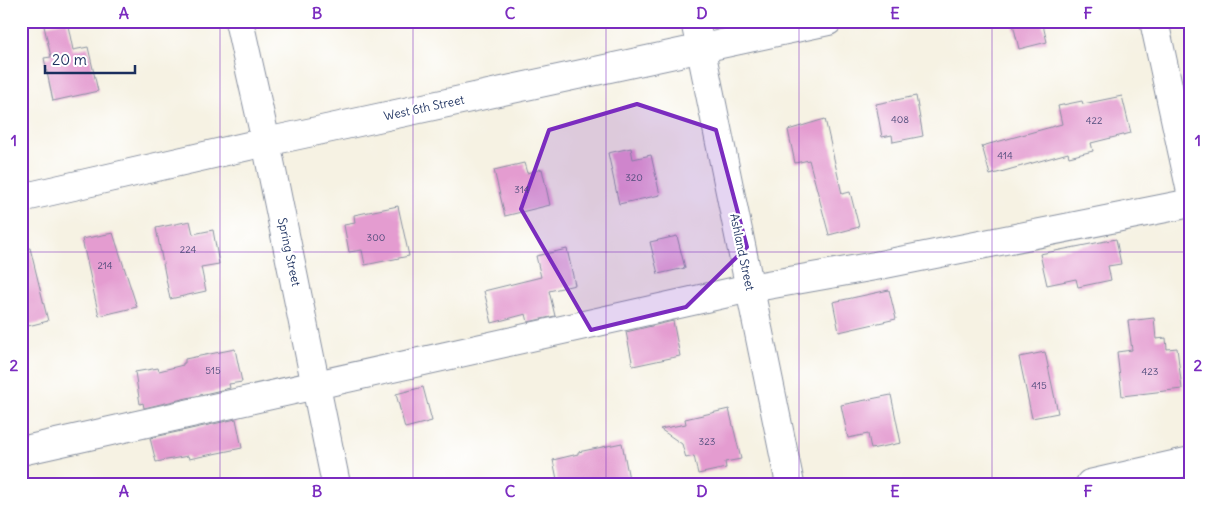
<svg xmlns="http://www.w3.org/2000/svg" width="1212" height="505" font-family="Delius,sans-serif">
<rect width="100%" height="100%" fill="#fff"/>
<filter id="ink" filterUnits="userSpaceOnUse"><feTurbulence type="fractalNoise" baseFrequency=".02" numOctaves="2"/><feDisplacementMap in="SourceGraphic" scale="10" xChannelSelector="R" yChannelSelector="G"/><feConvolveMatrix kernelMatrix="1 2 1 2 8 2 1 2 1" color-interpolation-filters="sRGB"/></filter>
<filter id="wash" filterUnits="userSpaceOnUse"><feTurbulence type="fractalNoise" baseFrequency=".0096" numOctaves="4" result="noise"/><feDisplacementMap in="SourceGraphic" scale="20" xChannelSelector="R" yChannelSelector="G"/><feGaussianBlur stdDeviation="1.12" result="paint"/><feColorMatrix in="noise" values="0 0 0 0 0 0 0 0 0 0 0 0 0 0 0 0 0 1.4 0 .05"/><feComposite in="paint" operator="in"/></filter>
<g filter="url(#wash)">
<rect width="100%" height="100%" fill="#f6f2e3"/>
<g id="blocks">
<g fill="#e49cd0">
<path d="M67 21 73 50 88 47 98 91 53 101 44 58 51 57 44 26Z"/>
<path d="M1027 21H1042L1047 42 1019 49 1013 24Z"/>
<path d="M916 96 923 136 893 142 892 135 882 137 876 104Z"/>
<path d="M1122 96 1131 133 1091 143 1093 151 1069 157 1068 153 990 175 982 146 1062 124 1058 106 1082 101 1083 104Z"/>
<path d="M825 119 842 194 850 192 859 227 829 235 809 160 795 163 788 130Z"/>
<path d="M631 148 633 159 651 155 660 195 619 204 608 153Z"/>
<path d="M524 163 527 173 542 169 550 205 505 216 494 170Z"/>
<path d="M398 206 409 256 365 265 362 250 349 252 344 225 355 223 354 215Z"/>
<path d="M190 221 193 234 213 230 219 264 201 267 206 291 170 299 156 228Z"/>
<path d="M113 233 137 307 99 316 82 239Z"/>
<path d="M677 236 685 268 658 274 650 242Z"/>
<path d="M1116 239 1121 264 1108 266 1111 280 1078 287 1076 279 1047 285 1040 254Z"/>
<path d="M30 248 48 321 24 327 21 314V249Z"/>
<path d="M567 249 575 285 549 291 555 316 528 322 526 314 492 323 484 291 541 277 536 256Z"/>
<path d="M889 290 896 319 839 332 833 302Z"/>
<path d="M1154 318 1156 339 1166 338 1167 349 1177 348 1182 389 1122 396 1117 352 1132 350 1128 321Z"/>
<path d="M673 321 680 356 633 366 626 332Z"/>
<path d="M235 349 242 382 229 384 230 388 144 408 143 403 140 404 135 372 158 368 159 371 183 365V363H185V359Z"/>
<path d="M1045 352 1058 413 1032 418 1019 357Z"/>
<path d="M423 387 432 421 405 428 396 394Z"/>
<path d="M891 395 901 443 871 449 868 434 848 438 841 405Z"/>
<path d="M729 409 741 459 725 462 726 468 698 474 694 456 686 458 682 444 660 429 686 424 685 419Z"/>
<path d="M236 419 242 448 189 459 188 456 156 462 150 438Z"/>
<path d="M622 443 630 484H558L553 460 578 454V452Z"/>
</g>
</g>
</g>
<g filter="url(#ink)">
<use href="#blocks" fill-opacity="0" stroke="#8890a0" stroke-width="1"/>
<g fill="none" stroke-linecap="round" stroke-linejoin="round">
<g stroke="#8890a0" stroke-width="30">
<g id="minor">
<path d="M239 21 266 142 336 484"/>
<path d="M695 21 790 484"/>
<path d="M1154 21 1191 192"/>
<path d="M21 198 266 142 828 21"/>
<path d="M21 451 750 288 875 266 1191 203"/>
<path d="M1090 484 1191 461"/>
</g>
</g>
<use href="#minor" stroke="#fff" stroke-width="28"/>
</g>
</g>
<path fill="#7b2cbf" fill-opacity="0.2" stroke="#7b2cbf" stroke-width="4" stroke-linejoin="round" d="M637 104 716 130 747 247 686 307 591 330 521 209 549 130Z"/>
<path fill="none" stroke="#7b2cbf" stroke-width="1" stroke-opacity="0.55" d="M220 21V484M413 21V484M606 21V484M799 21V484M992 21V484M21 252H1191"/>
<g text-anchor="middle" stroke-width="4.5" stroke-linejoin="round" paint-order="stroke">
<g font-size="10" fill="#4d4a7a">
<text x="900" y="123">408</text>
<text x="1094" y="124">422</text>
<text x="1005" y="159">414</text>
<text x="634" y="181">320</text>
<text x="522" y="193">314</text>
<text x="376" y="241">300</text>
<text x="188" y="253">224</text>
<text x="105" y="269">214</text>
<text x="213" y="374">515</text>
<text x="1150" y="375">423</text>
<text x="1039" y="389">415</text>
<text x="707" y="445">323</text>
</g>
<g font-size="12" fill="#1b2f5e" stroke="#fff">
<text transform="translate(424 108) rotate(-12)" y="4">West 6th Street</text>
<text transform="translate(289 252) rotate(78)" y="4">Spring Street</text>
<text transform="translate(742 252) rotate(78)" y="4">Ashland Street</text>
</g>
</g>
<rect width="1212" height="505" fill="none" stroke="#fff" stroke-width="55"/>
<path d="M45 65v8h90v-8" fill="none" stroke="#1b2f5e" stroke-width="2.5"/>
<text x="52" y="65" font-size="15" fill="#1b2f5e" stroke="#ffffff" stroke-width="4" paint-order="stroke">20 m</text>
<rect x="28" y="28" width="1156" height="450" fill="none" stroke="#7b2cbf" stroke-width="2"/>
<g font-size="16" text-anchor="middle" font-weight="bold" fill="#7b2cbf">
<text x="124" y="19">A</text>
<text x="317" y="19">B</text>
<text x="510" y="19">C</text>
<text x="702" y="19">D</text>
<text x="895" y="19">E</text>
<text x="1088" y="19">F</text>
<text x="14" y="146">1</text>
<text x="1198" y="146">1</text>
<text x="14" y="371">2</text>
<text x="1198" y="371">2</text>
<text x="124" y="497">A</text>
<text x="317" y="497">B</text>
<text x="510" y="497">C</text>
<text x="702" y="497">D</text>
<text x="895" y="497">E</text>
<text x="1088" y="497">F</text>
</g>
</svg>
